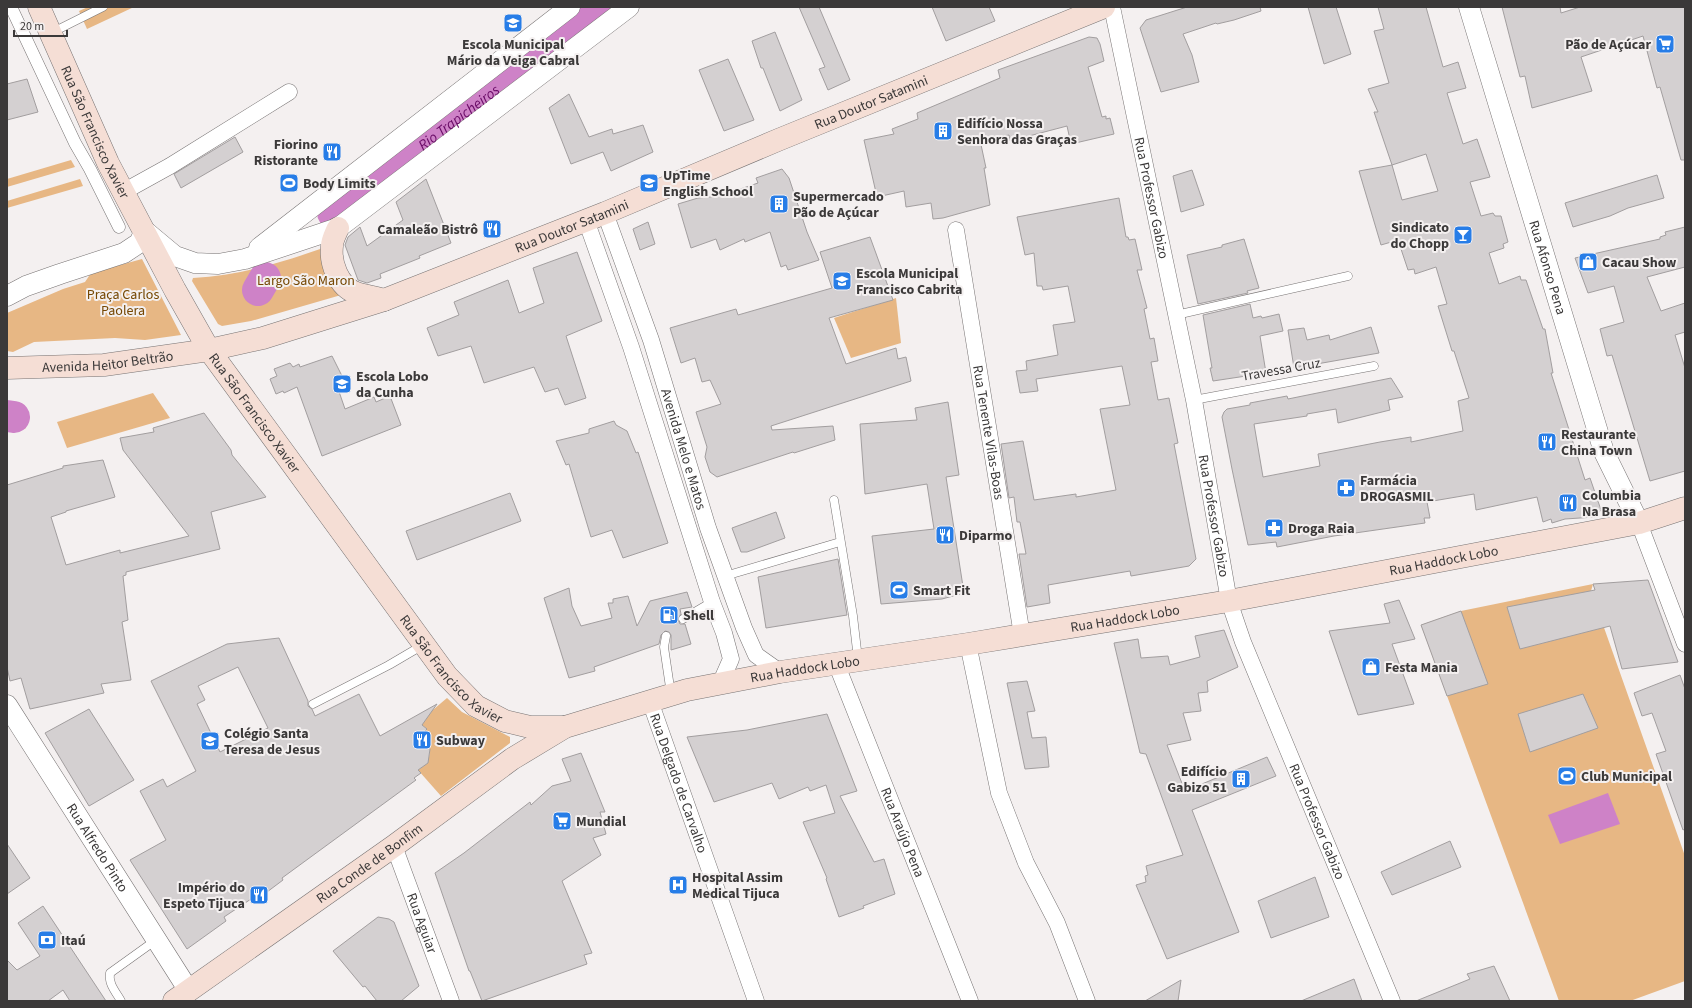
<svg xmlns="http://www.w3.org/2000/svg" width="1692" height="1008" font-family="'Source Sans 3',sans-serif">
<rect width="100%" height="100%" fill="#f4f0f0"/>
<g fill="#e7b784" fill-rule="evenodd">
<path d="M88 7H134L87 29 79 11Z"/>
<path d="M71 160 75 167 7 187V179Z"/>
<path d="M80 179 83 186 7 208V201Z"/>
<path d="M326 247 348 293 251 321 222 326 218 324 192 281 193 278C239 276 283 262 326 247ZM258 273 273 283 265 294 250 285Z"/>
<path d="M142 259 181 335 145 340 115 338 34 342 13 352 7 351V313L63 289 85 282 91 273Z"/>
<path d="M896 298 901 343 851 358 834 318Z"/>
<path d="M153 393 170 418 67 448 57 422Z"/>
<path d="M7 405 24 406 26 408V428L24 429H7Z"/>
<path d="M1593 584 1591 591 1685 856V981L1630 1001H1559L1421 625 1461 611Z"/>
<path d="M447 698 462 712 510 737V743L441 796 418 770 426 764 424 761 429 757 430 749 425 743 429 738 424 732 427 729 422 725 418 715 434 709Z"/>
</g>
<path fill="#ce82c7" d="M1608 793 1620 824 1560 844 1548 815Z"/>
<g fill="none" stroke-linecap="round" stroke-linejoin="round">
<g stroke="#ce82c7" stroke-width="32">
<path id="s1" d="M333 213 604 7"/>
<path d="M258 290 265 278"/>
<path d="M7 416 14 417"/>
</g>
</g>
<g fill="#d4d0d1" stroke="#a29e9f" fill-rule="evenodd">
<path d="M799 7H819L850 80 828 90 819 69 825 67Z"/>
<path d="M932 7H989L995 21 946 41Z"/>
<path d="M1187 7H1260L1261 11 1234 20 1217 24 1216 23 1183 34 1192 55 1199 82 1161 92 1140 28 1146 20Z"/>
<path d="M1308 7H1336L1351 54 1324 64Z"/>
<path d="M1378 7H1426L1443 67 1458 62 1466 88 1447 93 1463 144 1477 139 1490 177 1470 182 1481 216 1493 213 1495 216H1501L1508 242 1503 244 1504 248 1489 253 1499 284 1520 276 1521 280H1526L1543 329H1545L1553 373H1551L1585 480 1590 478 1601 510 1595 517 1565 519 1552 523 1551 519 1543 522 1537 497 1476 510 1474 494 1427 502 1430 518H1424L1425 523 1334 536 1277 547 1276 542 1248 545 1232 469 1222 417 1224 412 1227 409 1250 405V403L1287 396 1288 399 1391 378 1403 397 1388 400 1390 410 1338 423 1336 409 1307 414V416L1254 424 1263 477 1320 466 1318 454 1380 442 1411 437V442L1463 431 1458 401 1469 398 1454 351H1452L1438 306 1447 304 1436 267 1415 274 1414 269 1408 270 1398 240 1381 245 1359 171 1392 165 1374 112H1378L1368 89 1389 83 1374 31 1384 29ZM1426 154 1438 191 1402 200 1392 165Z"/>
<path d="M1502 7H1560L1561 13 1580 7H1685V160H1681L1660 87 1657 88 1643 36 1581 57 1592 91 1532 108 1525 76 1520 77Z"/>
<path d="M775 32 802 100 780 111 763 68H761L752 41Z"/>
<path d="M1089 37 1097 38 1100 44 1104 61 1088 67 1102 117 1106 116V119L1110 118 1114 134 1071 144 1067 126 1010 141 1009 135 980 140 986 168H984L990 205 943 218 933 219 931 203 906 207 904 191 877 197 864 140 894 134 892 129 918 119 917 113 1000 78 998 70Z"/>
<path d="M728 59 754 120 724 131 699 70Z"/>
<path d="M27 79 38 112 7 120V84Z"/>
<path d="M569 94 589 137 612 129 613 134 643 125 653 152 611 171 603 152 571 164 549 108Z"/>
<path d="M235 137 243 152 181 188 174 174Z"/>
<path d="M782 169 789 178 807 232 819 260 788 270 786 265 781 267 770 232 745 242 744 239 720 250 716 239 691 248 678 204 698 198 720 196 758 183 756 178Z"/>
<path d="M1192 170 1204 205 1181 212 1173 176Z"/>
<path d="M1657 175 1664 198 1628 208 1610 216 1573 227 1565 203Z"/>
<path d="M426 179 451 243 419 256 420 258 380 274 381 278 367 283 358 280 345 245 348 237 360 227 367 246 403 220 396 202Z"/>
<path d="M1119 198 1126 237H1128L1129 240 1135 239 1142 270H1137L1147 308 1144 309 1150 339 1154 338 1158 361 1151 362 1158 400 1169 398 1178 443 1174 444 1196 559 1189 566 1131 576 1130 571 1048 585 1050 603 1027 607 1019 554H1026L1020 522H1017L1014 497 1009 498 1001 444 1023 441 1034 500 1076 494V497L1116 490 1100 409 1130 405 1122 366 1036 379 1038 391 1020 393 1016 371 1027 370 1026 361 1058 355 1053 325 1075 322 1068 286 1043 290 1042 286H1037L1034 253 1025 255 1017 217Z"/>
<path d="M648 222 655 244 640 250 633 229Z"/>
<path d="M1685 227V267L1647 277 1661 311 1685 303V332L1675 335 1685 368V471L1650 481 1612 355 1607 356 1600 329 1624 322 1614 286 1588 293 1575 258 1660 239V237L1666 235 1665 232Z"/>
<path d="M870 237 893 300 829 318 846 364 896 348 898 359 906 357 911 381 771 426 772 430 833 426 835 440 794 453 793 452 717 477 710 472 705 457 707 447 696 412 721 404 710 380 702 382 695 358 681 363 670 328 736 309 738 315 832 288 820 252Z"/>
<path d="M1244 239 1259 288 1247 291 1248 293 1198 304 1187 255 1222 247V245Z"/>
<path d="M577 252 602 321 566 336 586 398 565 405 558 388 545 392 534 367 484 383 471 346 438 356 427 328 459 315 454 302 508 280 519 313 544 303 533 268Z"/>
<path d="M1250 304 1253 318 1261 316 1262 318 1279 314 1283 331 1260 336 1266 373 1213 381 1210 368H1212L1203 315Z"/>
<path d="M1371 327 1379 353 1294 368 1288 330 1304 328 1307 340 1329 335 1330 340Z"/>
<path d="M332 356 342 376 335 380 345 409 374 397 376 402 390 396 401 425 322 456 297 387 284 393 283 391 276 394 270 379 277 376 274 369 290 363 293 367 299 364 300 367Z"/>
<path d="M948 402 959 475 946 477 964 593 942 599 881 604 872 536 934 529 927 484 865 494 860 424 917 420 915 408Z"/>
<path d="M204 413 231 450 232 455 266 497 211 512 220 549 126 572V575L123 576 128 620 122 622 131 680 101 684 104 693 30 709 21 678 10 681 7 667V485L63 468V466L103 460 115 497 66 511V512L51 517 66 565 120 550V553L189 536 123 450 120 438 154 432 153 428Z"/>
<path d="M614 421 616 425 627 431 636 453 638 452 668 543 623 558 612 530 591 537 569 464 566 465 556 441 589 433V429Z"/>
<path d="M510 493 521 521 417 560 406 531Z"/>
<path d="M776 512 785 538 747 552H741L732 528Z"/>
<path d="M838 559 847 615 766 628 758 577Z"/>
<path d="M1648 580 1678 662 1622 669 1610 626 1520 649 1507 607 1595 590 1593 584Z"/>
<path d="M569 588 572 606 581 626 612 618 608 603H613V599L628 596 637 626 650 601 687 592 692 607 680 609 681 614 678 619 680 624H685L691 644 671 650V635L669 632 665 631 661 635 659 644 594 667 595 671 569 678 544 598Z"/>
<path d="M1399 600 1415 639 1392 644 1414 704 1358 715 1329 631 1390 623 1384 604Z"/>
<path d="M1461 611 1488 684 1447 696 1421 625Z"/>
<path d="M1224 630 1238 667 1207 681 1208 692 1198 693 1201 711 1183 713 1191 740 1167 745 1185 791 1267 757 1276 776 1192 810 1239 932 1167 959 1136 885 1146 882 1145 876 1148 875 1146 866 1183 855 1146 754 1140 753 1114 643 1138 639 1141 658 1168 656 1170 665 1200 657 1195 636Z"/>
<path d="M279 638 308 701V706L312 709 315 716 359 694 380 736 437 704 422 725 427 729 424 732 430 738 425 743 430 749 428 763 418 770 421 773 414 778 416 780 282 878 283 880 263 895 255 900 254 897 224 917 226 921 187 949 130 860 166 840 140 791 163 779 167 787 196 771 151 681 227 644ZM238 667 268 728 220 752 197 704 205 700 198 686Z"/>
<path d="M1680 675 1685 689V829L1683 830 1656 754 1666 751 1652 713 1642 716 1634 693Z"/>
<path d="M1027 681 1035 711 1027 712 1032 738 1046 737 1049 767 1025 769 1007 683Z"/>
<path d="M1583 694 1598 728 1530 752 1518 714Z"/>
<path d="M89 709 134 780 89 806 45 733Z"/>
<path d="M827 714 857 791 840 796 874 862 884 859 895 894 863 906 864 908 839 917 826 879 827 878 803 822 835 813 826 785 810 791 808 787 779 799 772 783 714 802 687 737 747 730Z"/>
<path d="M581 753 605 812H600L606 834 593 838 601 855 562 881 592 953 584 955 587 964 482 1001 470 971H469L435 873 464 853 530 802 531 805 552 786 571 781 562 759Z"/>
<path d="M1450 841 1461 867 1392 895 1381 872Z"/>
<path d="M7 844 30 878 7 894Z"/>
<path d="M1315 877 1329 917 1271 938 1258 901Z"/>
<path d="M43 906 106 1001H70L63 990 48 1001H7V960L17 970 40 956 18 923Z"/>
<path d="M378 917 389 919 394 922 419 986 401 1001H377L365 986 363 987 333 951Z"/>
<path d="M1494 966 1510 1001H1416L1470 979 1467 974Z"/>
<path d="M1354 979 1362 1001H1301Z"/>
<path d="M1181 980 1178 1001H1145Z"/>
</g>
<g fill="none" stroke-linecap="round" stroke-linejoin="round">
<g stroke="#777373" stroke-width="9">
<g id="service">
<path d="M51 33 103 7"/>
<path d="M1176 315 1348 276"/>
<path d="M1194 400 1374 366"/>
<path d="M834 500 853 616 858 659"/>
<path d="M725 576 840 542"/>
<path d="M683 619 712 602"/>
<path d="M666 636 664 647 671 694"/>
<path d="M313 704 389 665 423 645"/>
<path d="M121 1001C116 992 108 984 110 973L156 940"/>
</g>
</g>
<g stroke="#777373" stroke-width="13">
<path id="pedestrian" d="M11 7 75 143 90 169 119 227"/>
</g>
<g stroke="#777373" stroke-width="17">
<g id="minor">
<path id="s2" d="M1112 7 1194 400 1229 601 1243 642 1392 1001"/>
<path d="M123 192 170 166 289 92"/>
<path id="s3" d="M605 213 651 340 708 528 744 628 756 655 780 672"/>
<path d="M586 220 631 347 712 602 724 633 731 659 720 684"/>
<path id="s4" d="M956 230 1022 635"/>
<path d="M1639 523 1685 644"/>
<path d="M968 644 999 793 1026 863 1057 923 1087 1001"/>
<path id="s5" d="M836 663 970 1001"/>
<path id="s6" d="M650 701 756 1001"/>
<path id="s7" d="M394 846 451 1001"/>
</g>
</g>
<g stroke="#777373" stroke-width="21">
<g id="tertiary">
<path id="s8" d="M1469 7 1604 452 1639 523"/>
<path d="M259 248 570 7"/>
<path d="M7 296 26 286 60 274 124 253 139 243 145 231 175 256 195 263 218 264 245 259 338 228 629 7"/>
<path id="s9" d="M7 705 189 991"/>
</g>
</g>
<g stroke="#777373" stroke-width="23">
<g id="secondary">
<path id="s10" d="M39 7 108 163 175 290 209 350 447 676 476 706 505 721 530 727H564"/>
<path d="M338 228C336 233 332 240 332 246 330 263 338 286 356 293 365 296 375 297 384 300"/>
<path id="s11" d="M7 368 104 365 209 350 263 338 384 300 605 213 778 140 1104 7"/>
<path id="s12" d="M174 1001 394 846 512 759 565 727 687 690 780 672 968 644 1229 601 1639 523 1685 508"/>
</g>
</g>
<use href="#service" stroke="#fff" stroke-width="8"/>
<use href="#pedestrian" stroke="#fff" stroke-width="12"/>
<use href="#minor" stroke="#fff" stroke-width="16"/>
<use href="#tertiary" stroke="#fff" stroke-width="20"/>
<use href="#secondary" stroke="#f5ded5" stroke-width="22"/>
</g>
<defs>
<g id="school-square" transform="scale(1)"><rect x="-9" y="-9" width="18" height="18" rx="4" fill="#277de7" stroke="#f4f0f0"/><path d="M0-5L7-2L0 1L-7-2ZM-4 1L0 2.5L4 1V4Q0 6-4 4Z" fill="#fff"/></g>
<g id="supermarket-square" transform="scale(1)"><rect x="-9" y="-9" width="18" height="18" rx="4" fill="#277de7" stroke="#f4f0f0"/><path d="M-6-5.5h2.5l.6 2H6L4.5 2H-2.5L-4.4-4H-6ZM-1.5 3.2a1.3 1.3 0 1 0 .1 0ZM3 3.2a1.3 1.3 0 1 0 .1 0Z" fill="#fff"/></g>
<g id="building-square" transform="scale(1)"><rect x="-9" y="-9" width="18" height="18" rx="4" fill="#277de7" stroke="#f4f0f0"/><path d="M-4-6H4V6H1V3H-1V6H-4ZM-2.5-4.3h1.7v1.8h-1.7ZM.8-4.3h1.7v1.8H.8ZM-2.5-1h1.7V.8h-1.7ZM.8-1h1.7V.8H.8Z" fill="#fff"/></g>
<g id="restaurant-square" transform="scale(1)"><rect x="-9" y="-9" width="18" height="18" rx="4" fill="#277de7" stroke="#f4f0f0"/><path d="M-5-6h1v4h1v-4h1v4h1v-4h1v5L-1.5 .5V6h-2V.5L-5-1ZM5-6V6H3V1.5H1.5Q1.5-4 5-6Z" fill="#fff"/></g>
<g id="stadium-square" transform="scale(1)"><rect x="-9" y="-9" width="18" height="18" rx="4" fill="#277de7" stroke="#f4f0f0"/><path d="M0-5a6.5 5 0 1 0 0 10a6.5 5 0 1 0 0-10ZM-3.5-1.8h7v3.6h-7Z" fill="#fff"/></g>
<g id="bar-square" transform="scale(1)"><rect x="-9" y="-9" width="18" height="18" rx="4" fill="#277de7" stroke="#f4f0f0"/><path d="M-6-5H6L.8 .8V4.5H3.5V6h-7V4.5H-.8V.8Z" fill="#fff"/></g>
<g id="shop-square" transform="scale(1)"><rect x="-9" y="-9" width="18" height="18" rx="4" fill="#277de7" stroke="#f4f0f0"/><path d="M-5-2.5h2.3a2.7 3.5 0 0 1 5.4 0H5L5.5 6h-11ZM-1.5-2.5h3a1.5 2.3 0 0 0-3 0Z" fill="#fff"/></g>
<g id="pharmacy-square" transform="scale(1)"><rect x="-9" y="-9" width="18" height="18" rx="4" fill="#277de7" stroke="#f4f0f0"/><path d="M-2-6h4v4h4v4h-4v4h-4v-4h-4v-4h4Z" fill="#fff"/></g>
<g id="fuel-square" transform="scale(1)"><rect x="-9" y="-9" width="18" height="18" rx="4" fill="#277de7" stroke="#f4f0f0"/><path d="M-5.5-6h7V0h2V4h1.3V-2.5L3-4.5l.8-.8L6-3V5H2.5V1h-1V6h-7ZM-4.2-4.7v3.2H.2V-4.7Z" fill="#fff"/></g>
<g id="hospital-square" transform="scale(1)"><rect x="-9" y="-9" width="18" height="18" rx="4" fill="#277de7" stroke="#f4f0f0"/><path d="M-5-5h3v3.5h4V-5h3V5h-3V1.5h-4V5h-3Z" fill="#fff"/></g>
<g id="bank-square" transform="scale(1)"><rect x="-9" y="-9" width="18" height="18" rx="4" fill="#277de7" stroke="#f4f0f0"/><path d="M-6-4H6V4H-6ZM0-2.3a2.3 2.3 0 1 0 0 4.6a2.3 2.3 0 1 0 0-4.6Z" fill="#fff"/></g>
</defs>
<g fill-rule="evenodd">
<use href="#school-square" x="513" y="23"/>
<use href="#supermarket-square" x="1665" y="44"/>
<use href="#building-square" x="943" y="131"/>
<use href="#restaurant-square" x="332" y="152"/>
<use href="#stadium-square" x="289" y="183"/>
<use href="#school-square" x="649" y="183"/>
<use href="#building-square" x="779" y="204"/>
<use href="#restaurant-square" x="492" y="229"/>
<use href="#bar-square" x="1463" y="235"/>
<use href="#shop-square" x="1588" y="262"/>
<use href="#school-square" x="842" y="281"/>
<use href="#school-square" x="342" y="384"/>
<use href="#restaurant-square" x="1547" y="442"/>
<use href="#pharmacy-square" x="1346" y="488"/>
<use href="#restaurant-square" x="1568" y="503"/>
<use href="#pharmacy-square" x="1274" y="528"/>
<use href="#restaurant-square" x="945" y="535"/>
<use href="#stadium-square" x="899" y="590"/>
<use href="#fuel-square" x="669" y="615"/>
<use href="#shop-square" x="1371" y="667"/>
<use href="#restaurant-square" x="422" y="740"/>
<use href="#school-square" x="210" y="741"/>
<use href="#stadium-square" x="1567" y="776"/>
<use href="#building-square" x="1241" y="779"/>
<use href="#supermarket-square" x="562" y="821"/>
<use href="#hospital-square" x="678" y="885"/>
<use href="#restaurant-square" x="259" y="895"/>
<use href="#bank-square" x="47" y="940"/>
</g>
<g text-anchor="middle" stroke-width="4" stroke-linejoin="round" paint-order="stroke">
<g font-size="14" font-weight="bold" fill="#3b3939" stroke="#f4f0f0" text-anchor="start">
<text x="513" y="49" text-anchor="middle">Escola Municipal<tspan x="513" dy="16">Mário da Veiga Cabral</tspan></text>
<text x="1651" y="49" text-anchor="end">Pão de Açúcar</text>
<text x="957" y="128">Edifício Nossa<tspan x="957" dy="16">Senhora das Graças</tspan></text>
<text x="318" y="149" text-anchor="end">Fiorino<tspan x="318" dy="16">Ristorante</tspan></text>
<text x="663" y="180">UpTime<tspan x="663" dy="16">English School</tspan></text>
<text x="303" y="188">Body Limits</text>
<text x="793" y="201">Supermercado<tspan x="793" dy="16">Pão de Açúcar</tspan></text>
<text x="1449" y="232" text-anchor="end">Sindicato<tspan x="1449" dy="16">do Chopp</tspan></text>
<text x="478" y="234" text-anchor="end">Camaleão Bistrô</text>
<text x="1602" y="267">Cacau Show</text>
<text x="856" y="278">Escola Municipal<tspan x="856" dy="16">Francisco Cabrita</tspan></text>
<text x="356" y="381">Escola Lobo<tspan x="356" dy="16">da Cunha</tspan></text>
<text x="1561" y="439">Restaurante<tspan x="1561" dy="16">China Town</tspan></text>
<text x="1360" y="485">Farmácia<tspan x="1360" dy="16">DROGASMIL</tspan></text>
<text x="1582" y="500">Columbia<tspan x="1582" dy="16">Na Brasa</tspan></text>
<text x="1288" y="533">Droga Raia</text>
<text x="959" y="540">Diparmo</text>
<text x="913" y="595">Smart Fit</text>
<text x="683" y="620">Shell</text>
<text x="1385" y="672">Festa Mania</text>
<text x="224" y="738">Colégio Santa<tspan x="224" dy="16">Teresa de Jesus</tspan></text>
<text x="436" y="745">Subway</text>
<text x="1227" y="776" text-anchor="end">Edifício<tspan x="1227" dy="16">Gabizo 51</tspan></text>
<text x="1581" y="781">Club Municipal</text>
<text x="576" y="826">Mundial</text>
<text x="692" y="882">Hospital Assim<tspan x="692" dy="16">Medical Tijuca</tspan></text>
<text x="245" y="892" text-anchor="end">Império do<tspan x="245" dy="16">Espeto Tijuca</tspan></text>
<text x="61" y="945">Itaú</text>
</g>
<g font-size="14" fill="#3b3939" stroke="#f4f0f0">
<text dy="5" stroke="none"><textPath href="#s11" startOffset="911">Rua Doutor Satamini</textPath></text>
<text dy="5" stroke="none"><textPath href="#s10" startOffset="137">Rua São Francisco Xavier</textPath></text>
<text dy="5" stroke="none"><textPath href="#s2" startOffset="195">Rua Professor Gabizo</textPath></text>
<text dy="5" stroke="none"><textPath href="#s11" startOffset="587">Rua Doutor Satamini</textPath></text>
<text dy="5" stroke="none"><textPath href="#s8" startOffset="272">Rua Afonso Pena</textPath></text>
<text dy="5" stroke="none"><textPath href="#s11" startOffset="101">Avenida Heitor Beltrão</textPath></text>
<text transform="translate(1281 369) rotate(-10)" y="5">Travessa Cruz</text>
<text dy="5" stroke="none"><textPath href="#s10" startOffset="461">Rua São Francisco Xavier</textPath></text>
<text dy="5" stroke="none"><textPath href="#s4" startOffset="205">Rua Tenente Vilas-Boas</textPath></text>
<text dy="5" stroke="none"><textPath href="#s3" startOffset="249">Avenida Melo e Matos</textPath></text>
<text dy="5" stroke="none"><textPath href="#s2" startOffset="519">Rua Professor Gabizo</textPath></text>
<text dy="5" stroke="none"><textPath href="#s12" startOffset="1373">Rua Haddock Lobo</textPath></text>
<text dy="5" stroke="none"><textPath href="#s12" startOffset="1049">Rua Haddock Lobo</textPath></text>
<text dy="5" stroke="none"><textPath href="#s10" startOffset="785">Rua São Francisco Xavier</textPath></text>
<text dy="5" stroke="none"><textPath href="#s12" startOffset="725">Rua Haddock Lobo</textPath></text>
<text dy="5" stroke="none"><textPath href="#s6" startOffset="87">Rua Delgado de Carvalho</textPath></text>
<text dy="5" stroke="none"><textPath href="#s2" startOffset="843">Rua Professor Gabizo</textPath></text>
<text dy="5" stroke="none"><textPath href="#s5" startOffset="182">Rua Araújo Pena</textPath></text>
<text dy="5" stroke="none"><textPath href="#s9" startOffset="169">Rua Alfredo Pinto</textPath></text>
<text dy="5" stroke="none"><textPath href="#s12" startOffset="239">Rua Conde de Bonfim</textPath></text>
<text dy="5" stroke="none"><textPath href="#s7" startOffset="82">Rua Aguiar</textPath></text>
</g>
<g font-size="14" fill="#754703" stroke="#f4f0f0">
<text x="306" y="285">Largo São Maron</text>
<text x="123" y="299">Praça Carlos<tspan x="123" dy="16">Paolera</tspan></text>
</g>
<g font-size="15" font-style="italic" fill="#6a0c67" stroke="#f4f0f0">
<text dy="5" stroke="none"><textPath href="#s1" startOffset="158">Rio Trapicheiros</textPath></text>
</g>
</g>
<rect width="1692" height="1008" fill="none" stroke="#3b3939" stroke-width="16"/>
<path d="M14 30v6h53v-6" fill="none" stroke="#3b3939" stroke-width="2"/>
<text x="20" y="30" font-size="12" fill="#3b3939" stroke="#f4f0f0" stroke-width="3" paint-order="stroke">20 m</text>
</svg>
